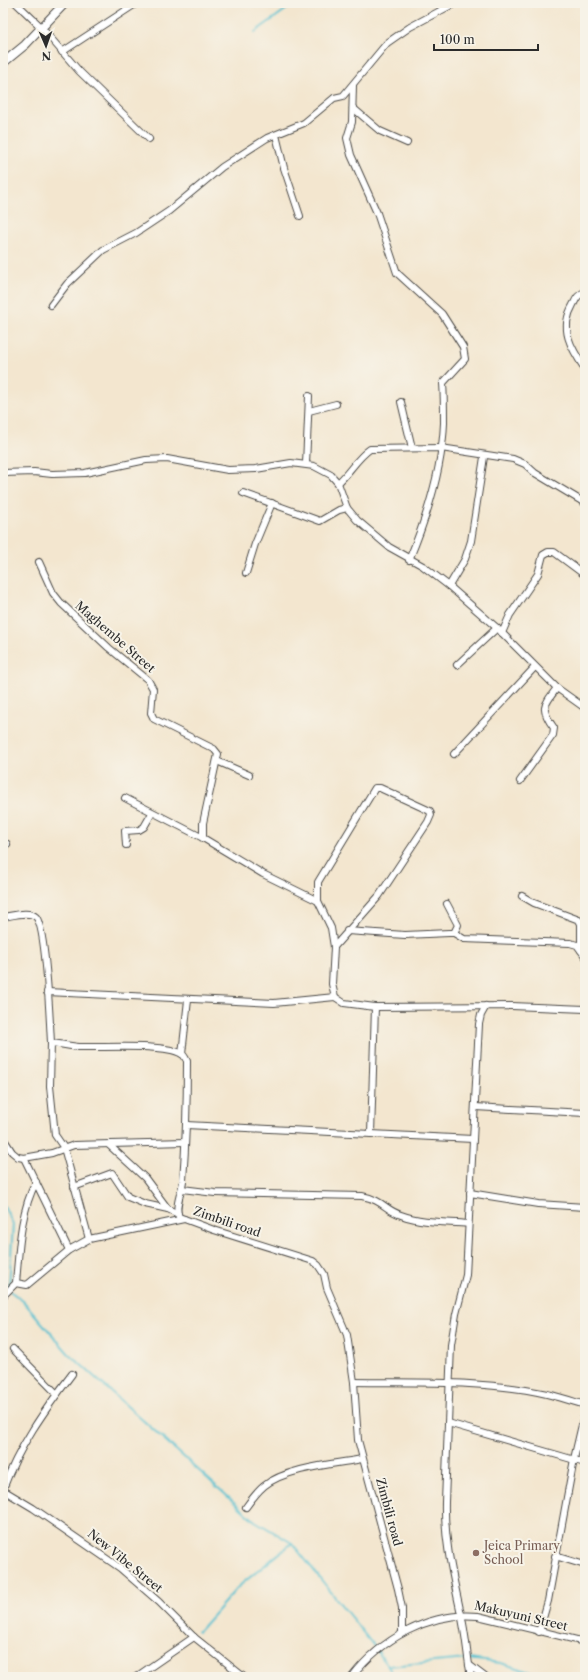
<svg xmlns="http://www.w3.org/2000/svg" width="588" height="1680" font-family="'Libre Caslon Text',serif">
<rect width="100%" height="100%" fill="#f7f3e8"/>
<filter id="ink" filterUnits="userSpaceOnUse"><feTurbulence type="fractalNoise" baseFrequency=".025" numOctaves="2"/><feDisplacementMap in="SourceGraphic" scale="8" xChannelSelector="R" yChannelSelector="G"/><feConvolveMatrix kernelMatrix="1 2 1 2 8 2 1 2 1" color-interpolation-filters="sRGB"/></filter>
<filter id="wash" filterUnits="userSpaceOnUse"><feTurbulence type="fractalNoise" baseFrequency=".012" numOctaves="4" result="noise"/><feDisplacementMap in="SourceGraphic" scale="16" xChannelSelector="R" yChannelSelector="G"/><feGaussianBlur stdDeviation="0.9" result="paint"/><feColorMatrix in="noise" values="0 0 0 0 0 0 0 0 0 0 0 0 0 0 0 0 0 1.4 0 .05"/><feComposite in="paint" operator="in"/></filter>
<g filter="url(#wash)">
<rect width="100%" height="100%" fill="#f3e6cf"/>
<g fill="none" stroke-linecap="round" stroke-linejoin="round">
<g stroke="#56c1d1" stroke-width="2">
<path d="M255 32 295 3"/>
<path d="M3 1204 13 1224 9 1287"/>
<path d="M10 1291 23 1301 69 1354 255 1521 292 1543 377 1650 395 1677"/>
<path d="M198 1632 238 1587 292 1543"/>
<path d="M388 1666 468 1659 501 1663 545 1677"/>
</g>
</g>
</g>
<g filter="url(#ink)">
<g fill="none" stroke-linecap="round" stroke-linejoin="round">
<g stroke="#494744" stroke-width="8">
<g id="minor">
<path d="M16 3 41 27 79 71 149 139"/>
<path d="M62 52 137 3"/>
<path d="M353 85 352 122 347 138 351 155 377 213 397 273 442 314 463 347 465 359 443 383C444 396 444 410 444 423 442 470 427 517 409 560"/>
<path d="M353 108 380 131 407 143"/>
<path d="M276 135 284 168 300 216"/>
<path d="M585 292C578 294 576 299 573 305 559 329 571 348 585 369"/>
<path d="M3 303H4"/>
<path d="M51 305 67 284 103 250 136 233 169 211 222 167 267 138 304 123 334 98 343 96 387 43 410 27 455 3"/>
<path d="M401 402 412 448"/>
<path d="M309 411 336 404"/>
<path d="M306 464 309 396"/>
<path d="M3 473 34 472 52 474 85 473 146 460 167 459 228 470 256 469 291 463 314 466 331 475 338 483 347 508 357 520 389 547 423 566 449 586 497 628 557 688 585 708"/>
<path d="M338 483C350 472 357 458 370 449L441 448 513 459 525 464 535 473 585 503"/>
<path d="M243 493 320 521 339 510 347 508"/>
<path d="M39 562 53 593 61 603 109 648 148 680 153 689 151 713 154 719 214 749 218 754 203 823V838"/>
<path d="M246 573 255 544 272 503"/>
<path d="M449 586 465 559 471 541 484 457"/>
<path d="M502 633 510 615 538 574 543 555 548 552H554L585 575"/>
<path d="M457 665 497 628"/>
<path d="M454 754 535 667"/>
<path d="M217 761 249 775"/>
<path d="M520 781 553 735 554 728C540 709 543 706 557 688"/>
<path d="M125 798 203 838 263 874 318 901 331 928 334 947 332 984 335 997 344 1003 375 1007 512 1006 585 1009"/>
<path d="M126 845 125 831 139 830 144 827 152 813"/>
<path d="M3 846 7 844"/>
<path d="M522 896 534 903 579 920 581 924V950"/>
<path d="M318 901V882L375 788H380L430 811 431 815 428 822 379 896 334 947"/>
<path d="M447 904 458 925 454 933"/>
<path d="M3 917C12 916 29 910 36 917 46 927 50 1024 51 1043 60 1044 70 1046 79 1047 102 1048 164 1043 182 1054 184 1055 186 1059 187 1061 187 1101 186 1141 183 1181 182 1191 174 1207 179 1217L214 1230 313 1261 318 1265 324 1274 327 1288 347 1335 354 1382 358 1440 398 1589 402 1608V1633"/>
<path d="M347 931 405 935 449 933H454L464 939 570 943 577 945 585 956"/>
<path d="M47 992 274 1003 335 997"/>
<path d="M51 1043 50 1086 55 1135 64 1148 89 1239"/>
<path d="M182 1054 188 1000"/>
<path d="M475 1107 585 1113"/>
<path d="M186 1125 473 1139"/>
<path d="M371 1134 375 1007"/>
<path d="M3 1138 12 1152 18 1157 24 1158 52 1153 74 1145 185 1142"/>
<path d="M109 1145 145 1178 168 1209 178 1214"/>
<path d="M24 1158 69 1250"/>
<path d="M74 1187 112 1173 128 1197 145 1204 168 1209"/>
<path d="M182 1189 215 1193 362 1196C383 1200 385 1210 401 1215 422 1223 446 1222 468 1224"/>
<path d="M470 1193 538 1204 585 1207"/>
<path d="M16 1283C19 1250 20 1212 36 1182"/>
<path d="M3 1296 16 1283 27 1285 69 1250 89 1239 184 1219"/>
<path d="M13 1349 57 1394"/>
<path d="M354 1382C418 1383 484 1380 547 1394 560 1397 572 1401 585 1405"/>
<path d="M448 1423 585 1463"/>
<path d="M3 1489C19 1446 44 1411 72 1374"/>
<path d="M3 1490 33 1508 120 1568 159 1602 194 1637 244 1677"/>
<path d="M246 1507C251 1500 257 1492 264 1486 286 1468 334 1464 362 1459"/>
<path d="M555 1556 585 1565"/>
<path d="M539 1632 548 1601 574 1459 585 1412"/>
<path d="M469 1665 485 1677"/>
<path d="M136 1677 194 1637"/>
<path d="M352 1677C380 1640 430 1611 478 1616L585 1642"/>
<path d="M471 1677C467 1656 466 1634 461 1614 453 1576 444 1541 445 1502L451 1345 456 1314 466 1275 479 1024 481 1015 486 1006"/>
</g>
</g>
<g stroke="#494744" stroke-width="10">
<path id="tertiary" d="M3 63 25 45 65 3"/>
</g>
<use href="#minor" stroke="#fff" stroke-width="6"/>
<use href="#tertiary" stroke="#fff" stroke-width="8"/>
</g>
</g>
<circle fill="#8d6e63" stroke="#f7f3e8" stroke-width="1.5" cx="476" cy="1553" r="4"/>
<g text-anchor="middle" stroke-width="4" stroke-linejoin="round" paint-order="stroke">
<g font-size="12" fill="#2b2b2b" stroke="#f7f3e8">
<text transform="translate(115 637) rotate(41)" y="4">Maghembe Street</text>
<text transform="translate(227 1222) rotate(19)" y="4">Zimbili road</text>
<text transform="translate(389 1512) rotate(75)" y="4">Zimbili road</text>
<text transform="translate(125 1561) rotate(39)" y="4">New Vibe Street</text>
<text transform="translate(521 1616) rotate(13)" y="4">Makuyuni Street</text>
</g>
<g font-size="12" fill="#785e54" stroke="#f7f3e8" text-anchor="start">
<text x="484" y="1550">Jeica Primary<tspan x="484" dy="14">School</tspan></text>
</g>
</g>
<rect width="588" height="1680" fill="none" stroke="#f7f3e8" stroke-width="16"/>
<g transform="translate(46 46) rotate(178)" stroke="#f7f3e8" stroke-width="3" paint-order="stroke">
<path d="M0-3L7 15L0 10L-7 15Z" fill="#2b2b2b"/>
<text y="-6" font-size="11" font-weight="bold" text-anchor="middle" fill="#2b2b2b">N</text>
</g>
<path d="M434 44v6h104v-6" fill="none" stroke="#2b2b2b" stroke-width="2"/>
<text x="440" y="44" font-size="12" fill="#2b2b2b" stroke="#f7f3e8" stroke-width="3" paint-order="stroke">100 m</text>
</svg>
